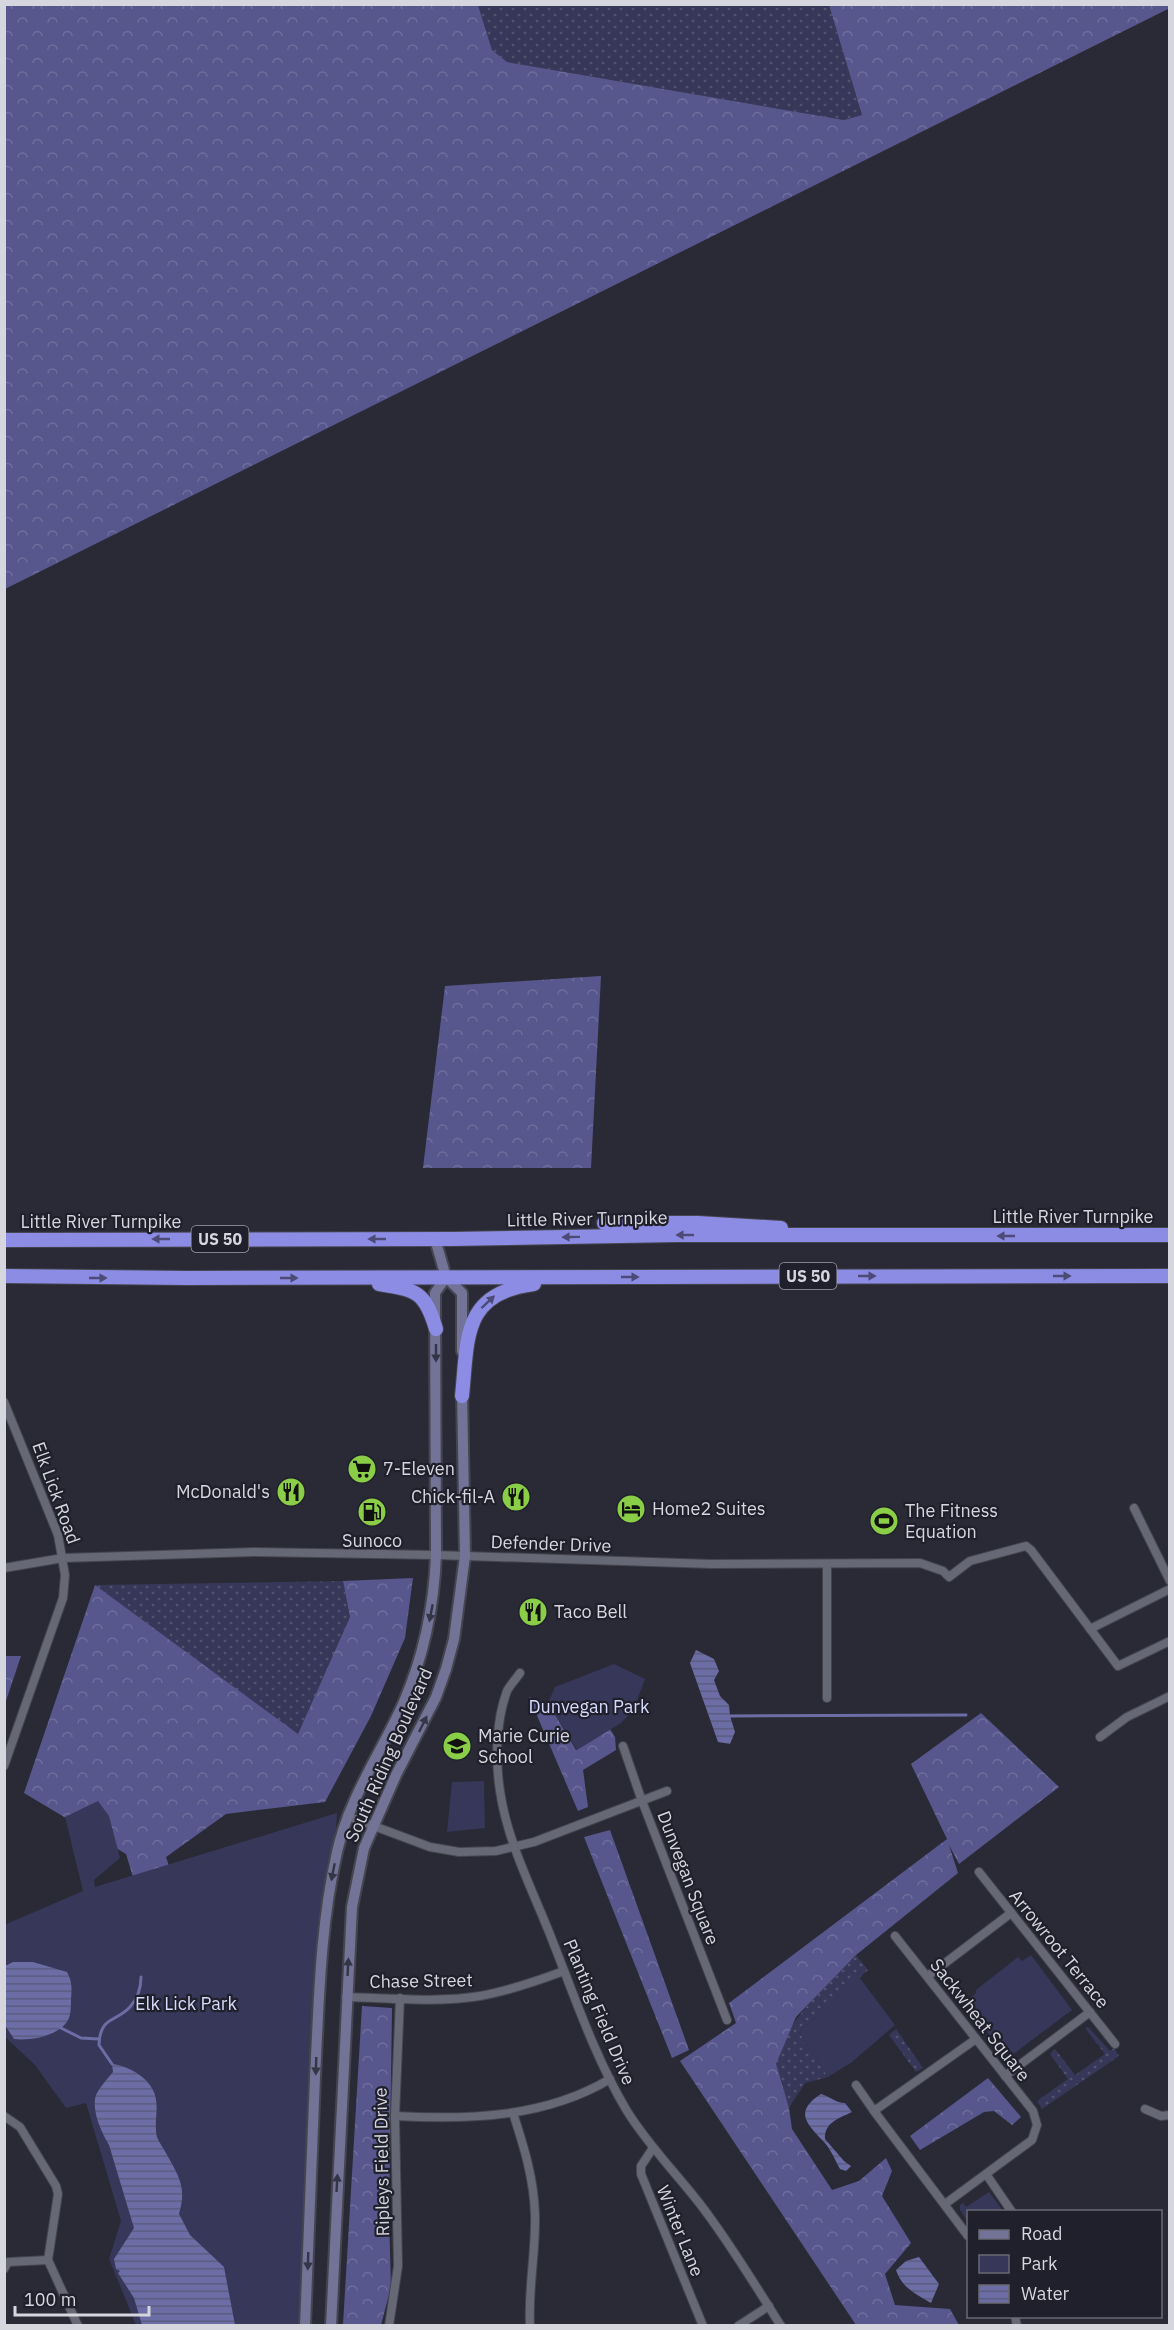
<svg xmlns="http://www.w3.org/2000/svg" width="1174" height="2330" font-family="'IBM Plex Sans',sans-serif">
<defs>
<pattern id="grass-dots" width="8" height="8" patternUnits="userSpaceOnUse" patternTransform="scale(1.5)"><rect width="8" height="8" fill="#373759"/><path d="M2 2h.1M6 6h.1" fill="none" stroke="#535370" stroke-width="1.8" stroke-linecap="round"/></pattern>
<pattern id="forest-crowns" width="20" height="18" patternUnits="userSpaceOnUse" patternTransform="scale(1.5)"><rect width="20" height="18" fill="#57578e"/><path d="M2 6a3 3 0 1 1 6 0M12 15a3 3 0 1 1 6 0" fill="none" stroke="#6e6e9d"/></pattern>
<pattern id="water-rules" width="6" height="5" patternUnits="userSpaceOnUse" patternTransform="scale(1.5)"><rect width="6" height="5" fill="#6c6da5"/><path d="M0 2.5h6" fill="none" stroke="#5a5b7e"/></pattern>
</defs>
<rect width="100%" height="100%" fill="#292a36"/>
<g fill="url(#grass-dots)">
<path d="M478 5H829L862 115 844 120 507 62 492 50Z"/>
<path d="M343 1581 350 1617 298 1735 95 1585Z"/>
<path d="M856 1955 868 1970 799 2032 828 2077 805 2083 789 2108C785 2097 775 2072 776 2063 784 2021 828 1985 856 1955Z"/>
<path d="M1088 2027 1110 2051 1114 2048 1119 2056 1042 2109 1037 2101 1068 2079 1050 2054 1055 2049 1075 2075 1105 2054 1085 2028Z"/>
<path d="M896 2029 923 2068 916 2072 889 2035Z"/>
</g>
<g fill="url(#forest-crowns)">
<path d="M5 4 478 5 492 50 507 62 844 120 862 115 829 5 1169 4 1170 8 5 589Z"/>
<path d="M601 976 591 1168H423L445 986Z"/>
<path d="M413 1578 405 1638 371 1716 325 1802 226 1814 166 1857 179 1896 149 1930 126 1854 24 1793 95 1585 298 1734 350 1617 343 1581Z"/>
<path d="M5 1656H21L5 1704 4 1656Z"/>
<path d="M529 1697 548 1703 576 1750 610 1729 615 1737 616 1750 583 1770 588 1807 578 1811Z"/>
<path d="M981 1713 1059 1787 959 1864 949 1845 958 1873 856 1955 796 2017 776 2064 789 2108 792 2129 832 2190 859 2181 886 2158 892 2171 882 2196 911 2243 885 2274 895 2305 950 2309 959 2325H856L680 2061 736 2023 729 2003 947 1839 911 1764Z"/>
<path d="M610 1830 689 2050 672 2058 584 1837Z"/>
<path d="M362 2006 392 2008 389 2216 391 2287 381 2325H343Z"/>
<path d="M988 2078 1021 2117 1012 2125 994 2111 984 2112 920 2150 910 2136Z"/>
</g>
<g fill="#373759">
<path d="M614 1664 645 1679 633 1711 621 1723 577 1750 548 1703 555 1687Z"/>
<path d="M484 1781 485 1828 447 1832 452 1782Z"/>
<path d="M98 1801 109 1816 120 1858 94 1880 95 1887 337 1813 303 2325H136L109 2259 121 2221 86 2103 66 2108 35 2065 5 2037 4 1925 83 1891 65 1817Z"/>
<path d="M1031 1955 1072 2010 1008 2058 965 2003 976 1993V1990L1018 1957 1022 1961Z"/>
<path d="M859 1977 895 2025 852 2062 828 2077 799 2032Z"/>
<path d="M989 2192 1003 2211 968 2212V2222L960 2210V2205L963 2203 966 2207Z"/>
</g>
<g fill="url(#water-rules)">
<path d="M696 1650 714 1659 719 1671 714 1680 720 1696 729 1705 730 1716 735 1732 730 1744 718 1742 690 1663Z"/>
<path d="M13 1962H33L67 1972C72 1981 72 1988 71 1999 71 2004 71 2013 69 2018 61 2036 31 2041 14 2039L5 2025V1966Z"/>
<path d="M112 2064C130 2066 154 2080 156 2100 158 2112 154 2124 157 2137 159 2142 163 2148 166 2153 179 2177 187 2187 179 2214L190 2235 224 2267 235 2325H142L134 2298 118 2273 120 2271 116 2269 114 2259 134 2228 109 2145C102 2133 91 2111 96 2095 100 2087 107 2079 113 2072Z"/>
<path d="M821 2094C829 2096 836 2103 845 2103L852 2112C840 2118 824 2122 825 2139L844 2161 851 2166 846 2171 840 2169C835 2160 830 2147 822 2140 805 2122 795 2111 821 2094Z"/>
<path d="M919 2257 939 2284 931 2303C916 2294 902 2288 896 2270L906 2261Z"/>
</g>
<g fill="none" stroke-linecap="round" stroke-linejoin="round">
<g stroke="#6c6da5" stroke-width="3">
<path d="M730 1716 966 1715"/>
<path d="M61 2028 81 2038 99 2039"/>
<path d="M112 2064 99 2045C100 2016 115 2023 130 2007 137 1999 141 1988 141 1977"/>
</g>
<g stroke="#45454f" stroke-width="10">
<g id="street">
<path d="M4 1402 58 1535 65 1575 63 1598 4 1766"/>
<path d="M1134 1508 1170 1581"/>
<path d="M827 1565V1698"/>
<path d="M4 1568 63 1558 254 1552 436 1555 711 1564 920 1563 943 1571 949 1577 970 1561 1026 1546 1031 1550 1118 1666 1170 1641"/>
<path d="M1090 1629 1170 1589"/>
<path d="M520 1673C516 1679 510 1685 507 1691 496 1721 495 1759 500 1791 507 1840 531 1887 549 1932 573 1992 594 2056 627 2111 648 2145 676 2173 700 2204 730 2243 755 2285 781 2326"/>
<path d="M1100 1737 1127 1717 1170 1696"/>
<path d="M623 1746 642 1801 727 2020"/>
<path d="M347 1816 430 1847 459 1852 496 1851 534 1842 667 1791"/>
<path d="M979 1872 1115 2044"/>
<path d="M895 1936 1033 2111 1037 2125 1032 2140 945 2204"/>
<path d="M928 1976 1011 1913"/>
<path d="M346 1997C390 1998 436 2003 480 1996 509 1991 537 1981 564 1971"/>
<path d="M1005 2076 1090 2012"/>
<path d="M856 2085 874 2111 976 2039"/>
<path d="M1145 2109 1161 2116 1170 2115"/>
<path d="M874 2111 968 2236"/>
<path d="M513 2113C524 2147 534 2179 535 2215 536 2252 528 2288 530 2326"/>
<path d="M4 2116 20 2127 56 2186 58 2194 48 2260 78 2326"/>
<path d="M395 2116C467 2120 545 2118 610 2079"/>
<path d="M653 2148 641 2166V2174L703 2326"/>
<path d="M986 2174 1012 2212"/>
<path d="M4 2269 8 2262 48 2260"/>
<path d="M1015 2316 1017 2326"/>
<path d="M389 2326 398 2266 395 2116 400 1998"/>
<path d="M738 2326 769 2306"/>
</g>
</g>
<g stroke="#45454f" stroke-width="14">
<g id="secondary">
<path d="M435 1239 446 1277 462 1293V1351"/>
<path d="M305 2326C308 2243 312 2160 315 2077 319 2001 320 1926 337 1852 349 1798 381 1753 403 1704 424 1656 434 1606 436 1555L435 1293 446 1277"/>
<path d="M331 2326 352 1907 364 1848 396 1775 436 1697 446 1669 454 1639 465 1556 462 1390"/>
</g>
</g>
<g stroke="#45454f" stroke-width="16">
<g id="highway">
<path d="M604 1223H698L781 1228"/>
<path d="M4 1240 452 1239 677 1235H1170"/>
<path d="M4 1276 187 1278 1170 1276"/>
<path d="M379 1284C416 1290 425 1291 436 1329"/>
<path d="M462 1396C468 1338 462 1293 534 1284"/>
</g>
</g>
<use href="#street" stroke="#676876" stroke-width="8"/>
<use href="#secondary" stroke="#727397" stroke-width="10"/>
<use href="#highway" stroke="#8c8ce5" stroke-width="14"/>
</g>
<defs><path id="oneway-solid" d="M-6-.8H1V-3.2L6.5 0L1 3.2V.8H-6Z" transform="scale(1.5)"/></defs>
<g fill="#4b4b76">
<use href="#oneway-solid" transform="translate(685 1235) rotate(-180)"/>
<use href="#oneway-solid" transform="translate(1006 1236) rotate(180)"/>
<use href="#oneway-solid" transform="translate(571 1237) rotate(179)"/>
<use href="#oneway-solid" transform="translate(161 1239) rotate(180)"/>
<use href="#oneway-solid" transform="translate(377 1239) rotate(-180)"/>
<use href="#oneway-solid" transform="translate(867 1276)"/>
<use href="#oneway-solid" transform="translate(1062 1276)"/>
<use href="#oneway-solid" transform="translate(630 1277)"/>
<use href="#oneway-solid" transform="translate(98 1278)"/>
<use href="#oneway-solid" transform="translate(289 1278)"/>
<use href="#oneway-solid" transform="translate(488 1302) rotate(-43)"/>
</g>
<g fill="#343547">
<use href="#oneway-solid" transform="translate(436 1353) rotate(90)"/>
<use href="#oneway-solid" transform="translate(431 1613) rotate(101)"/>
<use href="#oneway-solid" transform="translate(423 1724) rotate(-64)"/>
<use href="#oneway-solid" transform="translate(333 1872) rotate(101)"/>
<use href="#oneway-solid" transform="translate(348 1967) rotate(-87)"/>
<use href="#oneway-solid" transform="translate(316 2066) rotate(92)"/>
<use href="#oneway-solid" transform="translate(337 2183) rotate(-87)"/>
<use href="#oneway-solid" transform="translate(308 2261) rotate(92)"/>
</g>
<defs>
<g id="supermarket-disc" transform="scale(1.5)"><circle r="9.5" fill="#8ace48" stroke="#20202c"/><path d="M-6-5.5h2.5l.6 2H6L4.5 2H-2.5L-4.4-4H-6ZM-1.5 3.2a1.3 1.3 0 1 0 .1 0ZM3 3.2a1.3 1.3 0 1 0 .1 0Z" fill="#111"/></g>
<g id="restaurant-disc" transform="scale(1.5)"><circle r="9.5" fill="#8ace48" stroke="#20202c"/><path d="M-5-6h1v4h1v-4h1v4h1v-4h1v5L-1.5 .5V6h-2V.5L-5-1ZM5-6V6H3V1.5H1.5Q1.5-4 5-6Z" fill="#111"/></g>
<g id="hotel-disc" transform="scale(1.5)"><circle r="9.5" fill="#8ace48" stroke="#20202c"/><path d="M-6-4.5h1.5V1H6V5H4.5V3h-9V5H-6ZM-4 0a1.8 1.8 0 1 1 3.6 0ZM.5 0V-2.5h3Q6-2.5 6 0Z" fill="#111"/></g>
<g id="fuel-disc" transform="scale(1.5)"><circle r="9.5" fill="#8ace48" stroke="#20202c"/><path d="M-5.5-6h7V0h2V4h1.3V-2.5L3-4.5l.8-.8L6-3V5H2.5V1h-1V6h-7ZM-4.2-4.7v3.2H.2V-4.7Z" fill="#111"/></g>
<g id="stadium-disc" transform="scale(1.5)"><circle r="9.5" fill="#8ace48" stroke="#20202c"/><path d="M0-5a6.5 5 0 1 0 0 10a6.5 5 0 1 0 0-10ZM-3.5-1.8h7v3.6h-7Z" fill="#111"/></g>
<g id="school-disc" transform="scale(1.5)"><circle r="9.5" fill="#8ace48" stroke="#20202c"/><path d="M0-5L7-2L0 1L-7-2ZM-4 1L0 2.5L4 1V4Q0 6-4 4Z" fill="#111"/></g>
</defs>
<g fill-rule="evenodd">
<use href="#supermarket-disc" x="362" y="1469"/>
<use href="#restaurant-disc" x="291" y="1492"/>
<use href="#restaurant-disc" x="516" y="1497"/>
<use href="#hotel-disc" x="631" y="1509"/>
<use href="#fuel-disc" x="372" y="1512"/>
<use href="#stadium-disc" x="884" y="1521"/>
<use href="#restaurant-disc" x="533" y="1612"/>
<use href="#school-disc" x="457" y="1746"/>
</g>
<g text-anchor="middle" stroke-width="4.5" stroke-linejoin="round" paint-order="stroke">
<g fill="#20202c" stroke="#9f9fa9" stroke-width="1.5">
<rect x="191.5" y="1226" width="57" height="26" rx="4.5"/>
<rect x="779.5" y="1263" width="57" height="26" rx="4.5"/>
</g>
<g font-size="16" font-weight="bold" fill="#d5d6de">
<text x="220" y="1245">US 50</text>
<text x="808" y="1282">US 50</text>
</g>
<g font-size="18" fill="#d5d6de" stroke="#20202c">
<text x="1073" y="1223">Little River Turnpike</text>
<text transform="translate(587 1219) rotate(-1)" y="6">Little River Turnpike</text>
<text x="101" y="1228">Little River Turnpike</text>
<text transform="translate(56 1493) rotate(70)" y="6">Elk Lick Road</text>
<text transform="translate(551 1544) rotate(2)" y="6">Defender Drive</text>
<text transform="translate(389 1755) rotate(-66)" y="6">South Riding Boulevard</text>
<text transform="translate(688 1878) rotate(69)" y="6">Dunvegan Square</text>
<text transform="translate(1059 1949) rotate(51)" y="6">Arrowroot Terrace</text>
<text transform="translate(421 1981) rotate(-1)" y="6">Chase Street</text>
<text transform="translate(599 2012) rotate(67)" y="6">Planting Field Drive</text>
<text transform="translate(980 2020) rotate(52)" y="6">Sackwheat Square</text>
<text transform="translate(382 2162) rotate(-91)" y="6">Ripleys Field Drive</text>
<text transform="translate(680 2231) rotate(68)" y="6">Winter Lane</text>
</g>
<g font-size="18" fill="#d5d6de" stroke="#20202c" text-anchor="start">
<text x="383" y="1475">7-Eleven</text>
<text x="270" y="1498" text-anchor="end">McDonald's</text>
<text x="495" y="1503" text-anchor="end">Chick-fil-A</text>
<text x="652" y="1515">Home2 Suites</text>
<text x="905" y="1517">The Fitness<tspan x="905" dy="21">Equation</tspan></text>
<text x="372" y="1547" text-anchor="middle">Sunoco</text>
<text x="554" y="1618">Taco Bell</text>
<text x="478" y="1742">Marie Curie<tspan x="478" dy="21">School</tspan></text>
</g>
<g font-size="18" fill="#d7dafc" stroke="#20202c">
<text x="589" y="1713">Dunvegan Park</text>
<text x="186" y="2010">Elk Lick Park</text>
</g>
</g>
<rect width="1174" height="2330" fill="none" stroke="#d5d6de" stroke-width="12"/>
<rect x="967" y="2210" width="195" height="108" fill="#20202c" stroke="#686973" stroke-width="1.5"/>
<rect x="979" y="2230" width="30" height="9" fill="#727397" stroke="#686973" stroke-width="1.5"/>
<text x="1021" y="2240" font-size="18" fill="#d5d6de">Road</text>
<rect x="979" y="2255" width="30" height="18" fill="#373759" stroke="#686973" stroke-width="1.5"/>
<text x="1021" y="2270" font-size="18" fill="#d5d6de">Park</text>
<rect x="979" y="2285" width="30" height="18" fill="url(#water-rules)" stroke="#686973" stroke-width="1.5"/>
<text x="1021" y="2300" font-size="18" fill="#d5d6de">Water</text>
<path d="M15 2306v9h134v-9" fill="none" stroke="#d5d6de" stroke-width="3"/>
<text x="24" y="2306" font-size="18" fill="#d5d6de" stroke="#20202c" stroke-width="4.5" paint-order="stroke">100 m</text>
</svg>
